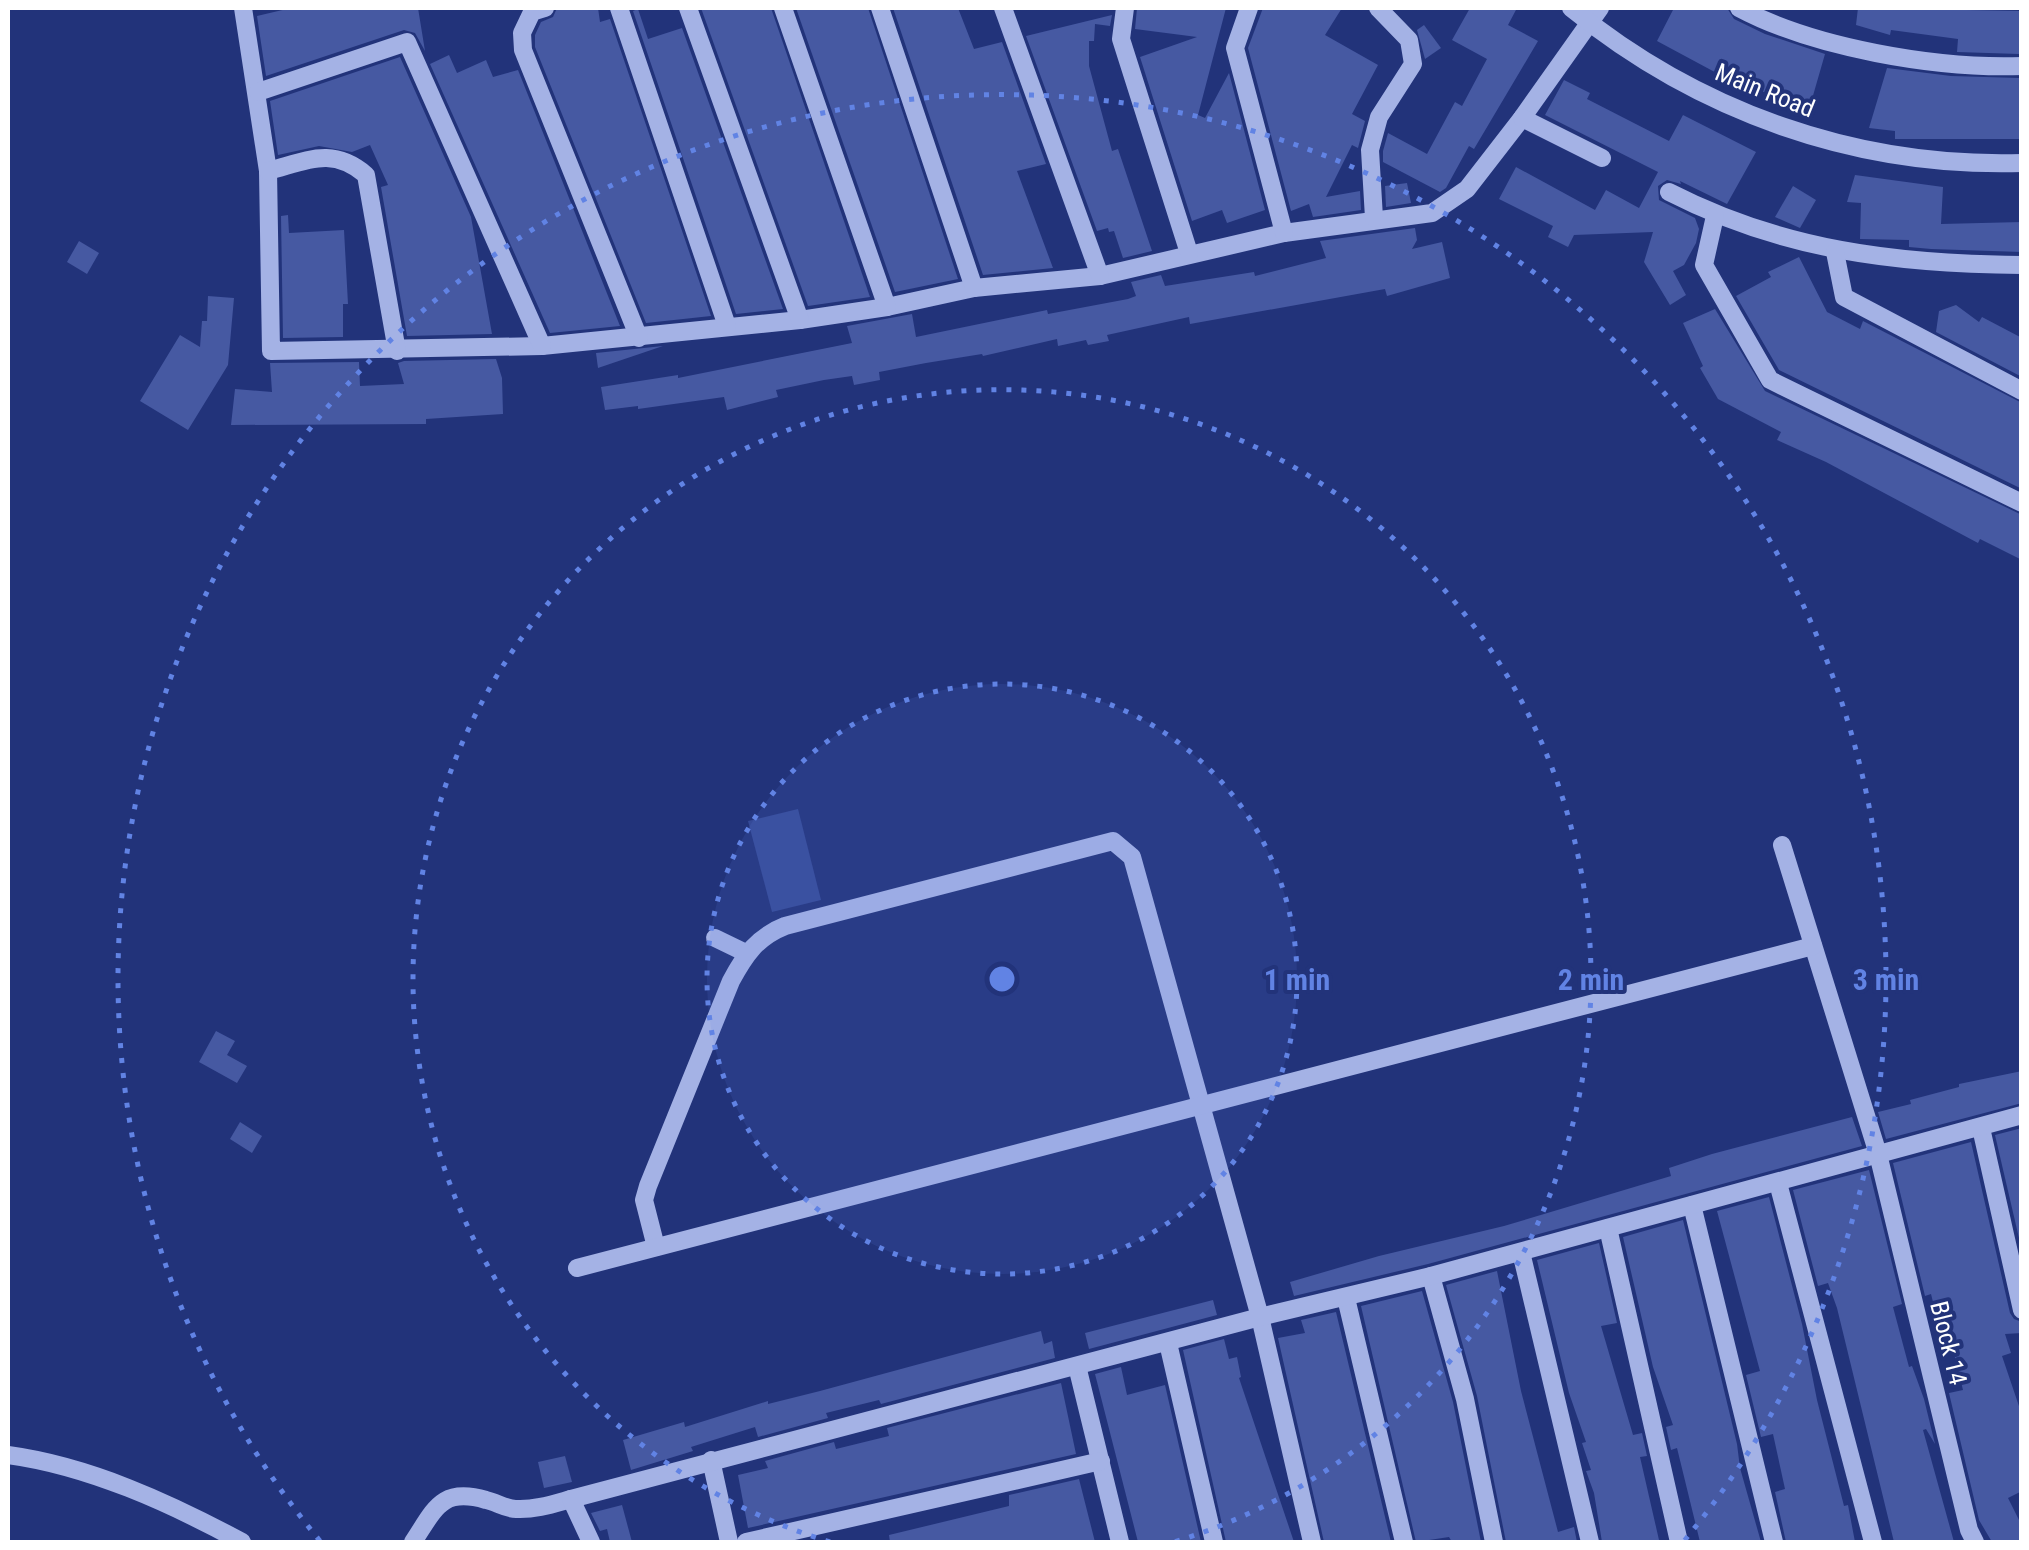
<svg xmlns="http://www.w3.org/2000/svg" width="2029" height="1550" font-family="'Roboto Condensed',sans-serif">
<rect width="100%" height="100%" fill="#22337a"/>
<path fill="#354a98" d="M798 809 821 900 772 912 748 821Z"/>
<g fill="#4659a2">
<path d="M291 8H418L425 51 415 33 404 30 266 76 257 16Z"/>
<path d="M557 8H598L600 22 610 19 711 316 646 323 535 47V35L541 22 553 17Z"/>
<path d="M701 8H771L870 297 808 306Z"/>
<path d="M796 8H868L958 279 895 292Z"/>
<path d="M893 8H958L974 49 1002 42 1046 164 1017 171 1053 268 983 275Z"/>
<path d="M1137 8H1226L1198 115 1205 118 1229 73 1265 210 1227 223 1222 210 1192 221 1140 57 1197 37 1135 29Z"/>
<path d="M1263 8H1342L1325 35 1378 65 1352 114 1365 121 1358 148 1352 145 1326 197 1360 191 1361 210 1313 217 1309 204 1291 211 1248 48Z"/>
<path d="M1470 8H1517L1508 25 1538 41 1474 149 1469 146 1446 188 1440 192 1383 162V151L1388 133 1427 154 1455 102 1462 106 1487 59 1452 40Z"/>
<path d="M1674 8H1727L1734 19 1765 34 1825 54 1810 106 1737 84 1657 41Z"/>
<path d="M1858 8 2022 11V46L2019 54 1957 52 1958 39 1891 30 1890 35 1856 25Z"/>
<path d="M638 9 648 39 682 28 783 309 736 314 633 11Z"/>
<path d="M1112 15 1110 26 1095 24 1094 41H1089V66L1112 151 1118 149 1152 251 1123 258 1114 231 1109 232 1108 228 1097 231 1026 36Z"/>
<path d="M1424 25 1441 48 1425 59 1417 30Z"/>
<path d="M449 55 457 73 486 60 493 77 518 70 620 326 550 333 430 64Z"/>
<path d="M400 57 471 217 492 334 407 336 381 187 388 185 370 145 352 152 319 146 278 155 270 101Z"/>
<path d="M1887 68 1951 76 2019 78 2022 139H1895V131L1869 128Z"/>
<path d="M1564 80 1590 93 1587 99 1669 141 1683 115 1756 152 1727 204 1680 181 1681 184 1667 180 1658 186 1659 200 1695 218 1699 229 1696 243 1684 265 1673 271 1686 295 1670 305 1644 262 1653 232 1574 235 1568 247 1548 237 1553 226 1499 199 1516 167 1595 210 1606 190 1639 208 1658 172 1545 115Z"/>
<path d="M1855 175 1943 187 1941 224 2022 222V252L1931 249 1909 247V240L1860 239 1861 203 1847 202Z"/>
<path d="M1407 183 1411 203 1386 207 1385 186Z"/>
<path d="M1793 186 1816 200 1800 228 1775 217Z"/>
<path d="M288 215 289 233 344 230 348 304H343V337L283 338 281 216Z"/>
<path d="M1415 228 1417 240 1412 249 1442 242 1450 278 1387 296 1385 289 1190 324 1189 317 1107 335 1109 341 1088 345 1086 340 1058 346 1057 339 983 356 982 354 926 363 879 372 880 380 854 385 852 376 824 380 776 390 778 397 727 410 724 397 638 409V406L605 410 601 387 678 375V378L852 343 847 326 912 314 916 337 1047 310 1048 314 1128 299 1136 296 1131 282 1161 275 1165 286 1254 272 1255 276 1326 258 1320 241Z"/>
<path d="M79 241 99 253 87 274 67 262Z"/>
<path d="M1799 257 1827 312 1860 329 1863 321 2022 403V489L1779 370 1736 296 1771 277 1768 272Z"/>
<path d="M208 296 234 298 228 365 188 430 140 401 180 335 200 347 202 321H207Z"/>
<path d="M1956 305 1979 322 1982 317 2022 338V377L1936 332 1939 311Z"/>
<path d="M1715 309 1765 391 2022 515V560L1980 539 1978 543 1826 462 1777 440 1781 432 1718 399 1700 368 1703 366 1683 323Z"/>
<path d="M663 346 598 368 596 353Z"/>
<path d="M496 359 502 378 503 414 426 419V424L231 425 235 389 272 392 270 363 359 362 360 386 404 384 398 363 404 361Z"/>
<path d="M216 1031 235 1041 227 1055 247 1066 237 1083 199 1062Z"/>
<path d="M2022 1071V1103L1886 1139 1878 1112 1911 1104 1910 1100 1959 1087V1084Z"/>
<path d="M1852 1117 1862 1146 1428 1264 1294 1296 1290 1282 1379 1256 1504 1226 1671 1176 1669 1168 1712 1154Z"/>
<path d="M240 1122 262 1136 252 1153 230 1139Z"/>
<path d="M2022 1128V1251L1995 1135Z"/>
<path d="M1971 1142 2010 1313 2014 1319 2022 1322V1333L2005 1334 2011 1353 2002 1356 2022 1415V1491L2008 1498 2022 1526V1542H1992L1979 1520 1949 1393 1963 1390 1943 1309 1935 1310 1931 1294 1925 1296 1893 1163Z"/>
<path d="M1869 1170 1902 1304 1893 1307 1909 1367 1912 1366 1924 1399 1935 1444 1926 1429 1923 1430 1954 1542H1894L1837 1308 1828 1283 1818 1286 1793 1190Z"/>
<path d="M1769 1197 1802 1324 1817 1400 1844 1506 1848 1505 1855 1542H1786L1775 1492 1785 1489 1773 1434 1761 1437 1746 1375 1760 1371 1717 1211Z"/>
<path d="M1683 1220 1737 1444 1740 1468 1761 1542H1700L1677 1448 1671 1450 1666 1427 1673 1425 1653 1367 1623 1237Z"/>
<path d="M1599 1243 1617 1323 1601 1326 1633 1435 1642 1433 1647 1456 1640 1457 1659 1540 1648 1542H1602L1594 1493 1586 1471 1591 1470 1582 1443 1586 1442 1569 1393 1537 1260Z"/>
<path d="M1497 1271 1521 1391 1558 1532 1574 1527 1577 1542H1506L1477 1396 1446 1285Z"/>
<path d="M1422 1291 1453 1402 1481 1542H1452L1449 1537 1416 1542 1361 1306Z"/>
<path d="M1213 1300 1217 1315 1089 1349 1085 1333Z"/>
<path d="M1336 1312 1391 1542H1324L1278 1338 1305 1333 1301 1320Z"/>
<path d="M1041 1331 1044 1344 1052 1341 1055 1358 881 1404 879 1400 826 1413 828 1418 758 1437 755 1427 691 1447 693 1451 631 1470 623 1440 684 1422 685 1427 768 1401V1404L820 1391Z"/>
<path d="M1224 1339 1229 1359 1237 1357 1241 1377 1239 1378 1294 1542H1226L1183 1350Z"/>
<path d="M1121 1367 1127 1395 1165 1385 1201 1542H1138L1095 1374Z"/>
<path d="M1061 1383 1076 1454 748 1528 738 1475 768 1468 765 1461 834 1442 836 1449 889 1436 887 1428Z"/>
<path d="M565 1456 572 1482 544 1488 538 1462Z"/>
<path d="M1079 1479 1095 1542H890L889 1535 1009 1506V1495Z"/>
<path d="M622 1505 632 1542H610L607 1529 600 1531 591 1513Z"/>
</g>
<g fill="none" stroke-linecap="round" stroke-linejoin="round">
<g stroke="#a4b2e5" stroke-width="18">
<path d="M243 8 268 171 271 351 542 346 800 320 887 307 974 288 1100 276 1284 233 1432 213 1467 189 1522 118 1600 8"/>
<path d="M545 8 532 12 522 33 523 50 639 338"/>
<path d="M619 8 727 326"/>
<path d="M688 8 800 320"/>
<path d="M783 8 887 307"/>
<path d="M880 8 974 288"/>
<path d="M1003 8 1100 276"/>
<path d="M1125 8 1121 39 1189 253"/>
<path d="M1249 8 1235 48 1284 233"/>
<path d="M1571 8C1699 112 1856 168 2022 163"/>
<path d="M1739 8C1814 48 1936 69 2022 66"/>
<path d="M258 92 407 42 542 346"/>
<path d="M1522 118 1602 158"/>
<path d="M268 171C307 161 332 146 366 175L397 351"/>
<path d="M1669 192C1782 250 1896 264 2022 265"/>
<path d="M1715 216 1704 265 1770 380 2022 503"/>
<path d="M1374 218 1370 150 1379 117 1413 64 1409 40 1378 8"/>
<path d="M1835 252 1844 297 2022 391"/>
<path d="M1782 845 1878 1154 1969 1530 1975 1542"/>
<path d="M715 938 746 953"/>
<path d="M1981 1128 2022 1310"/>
<path d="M1778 1183 1873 1542"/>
<path d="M1692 1205 1774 1542"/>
<path d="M1608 1228 1679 1542"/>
<path d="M656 1247 644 1200 648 1186 731 981C745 955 757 937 785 926L1113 841 1132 857 1260 1317 1312 1542"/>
<path d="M1521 1252 1590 1542"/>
<path d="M577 1268 1813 946"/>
<path d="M1431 1276 1465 1399 1494 1542"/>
<path d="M1346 1298 1404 1542"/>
<path d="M1168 1343 1214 1542"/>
<path d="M1077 1366 1120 1542"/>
<path d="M8 1455C89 1466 170 1503 242 1542"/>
<path d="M711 1460 729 1542"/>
<path d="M413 1542C435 1509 441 1487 486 1500 496 1502 506 1509 516 1509 535 1510 553 1504 571 1499"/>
<path d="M591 1542 571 1499 1260 1317 1431 1276 2022 1115"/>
<path d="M746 1542 1101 1461"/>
</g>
</g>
<circle cx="1002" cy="979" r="295" fill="#6183e4" fill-opacity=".12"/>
<g fill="none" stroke="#6183e4" stroke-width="5" stroke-dasharray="5 10">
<circle cx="1002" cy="979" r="295"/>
<path d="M830 1542A589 589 0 1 1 1174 1542"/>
<path d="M320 1541A884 884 0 1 1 1684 1541"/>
</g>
<g text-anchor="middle" stroke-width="8" stroke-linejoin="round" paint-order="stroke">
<g font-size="25" fill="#fff" stroke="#22337a">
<text transform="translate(1765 90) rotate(22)" y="9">Main Road</text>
<text transform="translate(1949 1343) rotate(76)" y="9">Block 14</text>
</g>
</g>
<circle cx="1002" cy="979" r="15" fill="#6183e4" stroke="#22337a" stroke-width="5"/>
<g font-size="30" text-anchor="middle" font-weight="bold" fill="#6183e4" stroke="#22337a" stroke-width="8" stroke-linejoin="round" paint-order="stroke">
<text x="1297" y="990">1 min</text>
<text x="1591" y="990">2 min</text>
<text x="1886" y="990">3 min</text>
</g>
<rect width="2029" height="1550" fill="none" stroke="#ffffff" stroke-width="20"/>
</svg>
